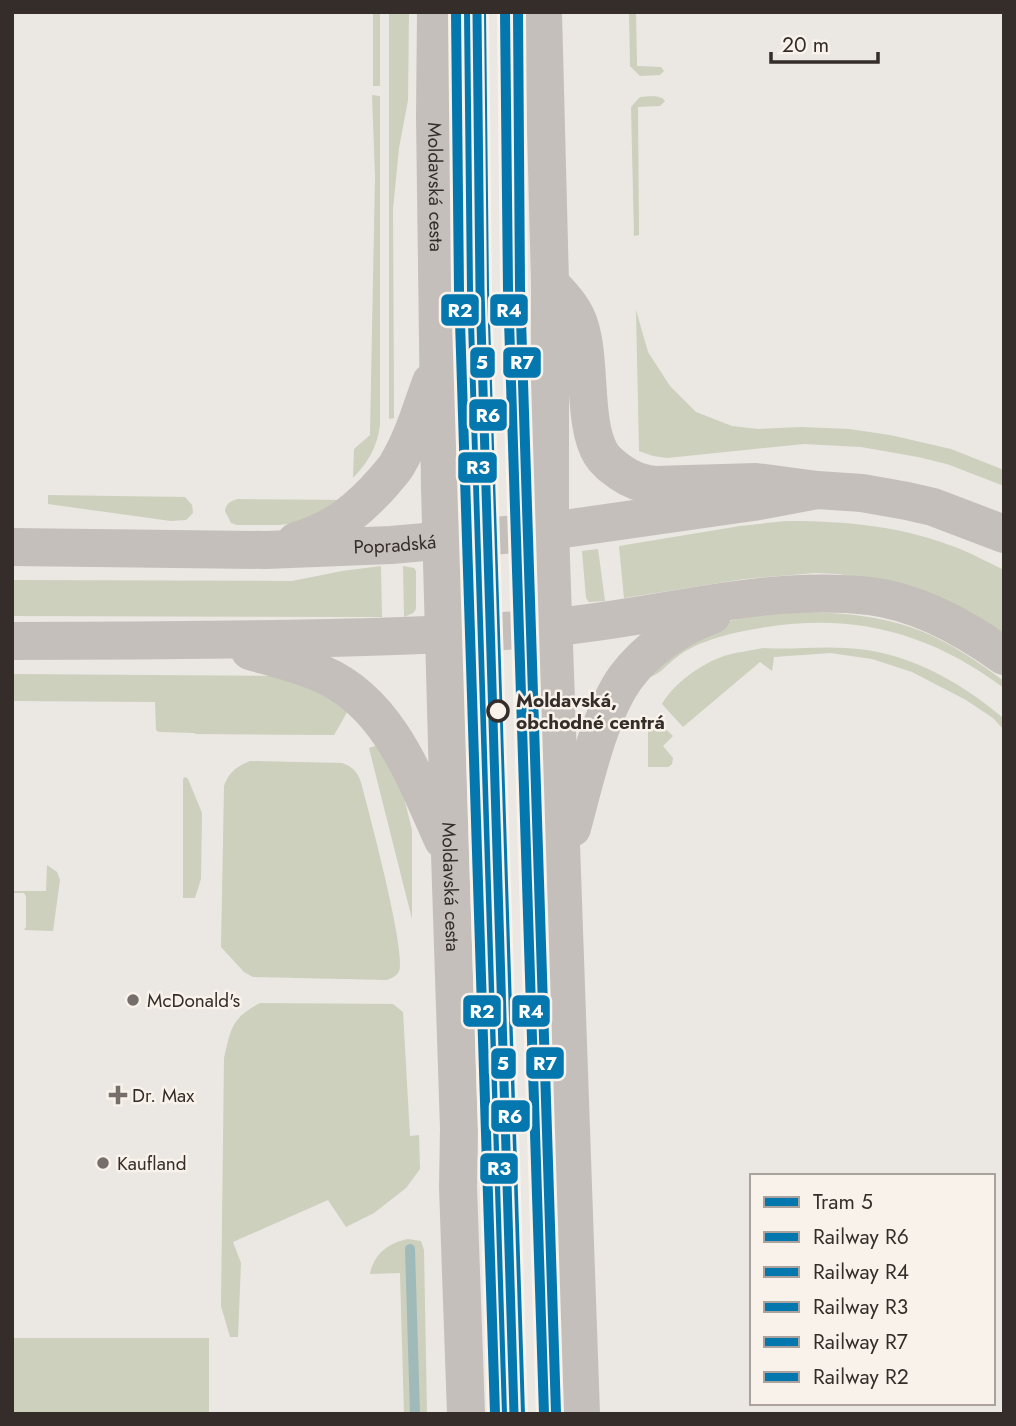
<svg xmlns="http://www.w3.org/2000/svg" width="1016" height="1426" font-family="Jost,sans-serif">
<rect width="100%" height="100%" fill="#ebe7e2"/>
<g fill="#ccd0bd">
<rect x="373" y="12" width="7" height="74"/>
<path d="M389 12H409L408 100 399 148 393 209 394 418 389 419Z"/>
<path d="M461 12H472V100L480 469H468L464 290Z"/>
<path d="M500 12H517V260L524 468H510L503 241Z"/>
<path d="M629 12H636L637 66 661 67 664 71 660 75 640 76 630 66Z"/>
<path d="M372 95 380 96V425C377 447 369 461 353 478L354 449 370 435 375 176Z"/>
<path d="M640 97C648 97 660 94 665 101L660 106 638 107 639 235 634 236 631 107Z"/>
<path d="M636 310 648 352 670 386 696 412 732 426 758 429 801 427 849 429 890 435 951 449 1004 470V486L947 464 918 457 861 447 804 444 667 458 653 456 639 451Z"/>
<path d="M48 495 185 497 192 505 193 513 186 520 171 521 48 504Z"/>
<path d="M238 499 351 500 309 521 279 525H237L231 523 225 511C226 503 231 501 238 499Z"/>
<path d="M786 521C846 521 904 526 960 549 975 555 989 563 1004 570V633L874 580 839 574 815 573 744 579 624 598 619 546 740 526Z"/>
<path d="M598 549 605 601 589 602 586 598 582 551Z"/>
<path d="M381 566 382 617 12 616V580L292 581 342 571Z"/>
<path d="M403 566 414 568 416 571V609L413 613 404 617Z"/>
<path d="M794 612C837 612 880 615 921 631 951 643 978 662 1004 681V688C931 634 857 613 767 627 746 630 725 634 705 642 696 645 684 651 677 657 666 665 660 675 647 678L646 670 716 624 746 617Z"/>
<path d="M763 648C790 650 818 646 845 648 904 650 958 680 1002 717L1004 719V730L993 718 966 700 912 672 872 659 830 653 774 657 772 671 760 662 683 727 662 704C674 683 701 664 724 656 736 652 750 651 763 648Z"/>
<path d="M12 674 280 676 299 681 349 709 334 735 196 734 194 733 159 732 156 730 155 702 12 701Z"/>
<path d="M653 717 673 736 663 746 673 758 672 764 668 767H648V731Z"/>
<path d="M381 744 400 782 412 830V919L369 748Z"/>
<path d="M250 761 342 763C354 767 359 774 362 786 369 813 407 954 399 971 397 976 392 978 387 980L253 977 244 972 221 947 224 786C229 772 236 767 250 761Z"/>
<path d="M185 777 188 779 202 813 201 879 195 898H183V779Z"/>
<path d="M47 865 57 872 60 880 53 931 24 930 26 927V896L24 893H12V891H46Z"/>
<path d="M260 1003 393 1004 403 1012 410 1136 419 1135 420 1169 406 1188 374 1213 346 1227 328 1200 233 1242 241 1263 238 1337H230L221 1306 224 1058C231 1029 231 1018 260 1003Z"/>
<path d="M408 1239 421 1241 424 1250 427 1414H404L400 1273 370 1274C374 1254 388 1243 408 1239Z"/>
<rect x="12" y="1338" width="197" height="76"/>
</g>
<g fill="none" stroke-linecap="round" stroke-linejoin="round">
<path stroke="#a0baba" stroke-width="10" d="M410 1249 415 1414"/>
<g stroke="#c4bfbb" stroke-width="38">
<path id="s1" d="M436 12 435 117 440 488 450 854 459 1129 458 1187 466 1414"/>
<path d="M543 12 550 283V531L581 1414"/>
<path d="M550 283C562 296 575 309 580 327 591 362 583 425 601 454 606 462 613 467 620 472 631 480 642 484 655 485L756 482 817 490 862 493 907 501 933 507 1004 534"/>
<path d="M296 541C334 530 359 510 385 480 389 475 395 469 398 463 413 438 421 409 431 382"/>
<path id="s2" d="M12 547 266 550 391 545 550 531 753 502 817 490"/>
<path d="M12 641C118 641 223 640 329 638 405 636 480 634 556 627 661 617 764 584 870 596 918 602 965 628 1004 656"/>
<path d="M250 651C274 658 299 664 322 674 389 703 415 778 443 840"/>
<path d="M572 828C584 784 599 714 626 677 647 649 680 626 712 615"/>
</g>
<g stroke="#f8f2ea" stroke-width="16">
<path id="rail-1" d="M481 12 484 289 520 1414"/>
</g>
<g stroke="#f8f2ea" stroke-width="16">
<path id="rail-2" d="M505 12 508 289 544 1414"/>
</g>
<g stroke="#f8f2ea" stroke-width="16">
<path id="rail-3" d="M469 12 472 290 507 1414"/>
</g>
<g stroke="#f8f2ea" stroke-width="16">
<path id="rail-4" d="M518 12 520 288 556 1413"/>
</g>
<g stroke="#f8f2ea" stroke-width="16">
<path id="rail-5" d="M456 12 459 290 495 1414"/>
</g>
<use href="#rail-1" stroke="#0377ae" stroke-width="10"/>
<use href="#rail-2" stroke="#0377ae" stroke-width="10"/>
<use href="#rail-3" stroke="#0377ae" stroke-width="10"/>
<use href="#rail-4" stroke="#0377ae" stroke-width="10"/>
<use href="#rail-5" stroke="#0377ae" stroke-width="10"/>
<g stroke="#f8f2ea" stroke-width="14">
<path id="tram-1" d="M477 12 480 290 514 1414"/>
</g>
<use href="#tram-1" stroke="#0377ae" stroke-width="9"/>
</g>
<circle fill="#f8f2ea" stroke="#352d29" stroke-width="3.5" cx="498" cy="711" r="10"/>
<g fill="#756e6a" stroke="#f8f2ea" stroke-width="2.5">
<circle cx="133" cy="1000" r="7"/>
<path d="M114.5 1084.5h7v7h7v7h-7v7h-7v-7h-7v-7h7z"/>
<circle cx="103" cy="1163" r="7"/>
</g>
<g text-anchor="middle" stroke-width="5" stroke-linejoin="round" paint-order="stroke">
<g font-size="19" fill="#352d29" stroke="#f8f2ea">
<text dy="7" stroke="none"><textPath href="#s1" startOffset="175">Moldavská cesta</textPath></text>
<text dy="7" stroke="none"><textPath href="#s2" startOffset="383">Popradská</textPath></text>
<text dy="7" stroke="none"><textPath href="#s1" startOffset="875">Moldavská cesta</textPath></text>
</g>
<g font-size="19" font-weight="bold" fill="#352d29" stroke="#f8f2ea" text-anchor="start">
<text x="516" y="707">Moldavská,<tspan x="516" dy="22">obchodné centrá</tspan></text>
</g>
<g font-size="19" fill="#352d29" stroke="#f8f2ea" text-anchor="start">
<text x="147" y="1007">McDonald's</text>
<text x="132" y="1102">Dr. Max</text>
<text x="117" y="1170">Kaufland</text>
</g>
</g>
<g stroke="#f8f2ea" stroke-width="2.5">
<rect x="489" y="293" width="40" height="34" rx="7" fill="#0377ae"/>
<rect x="440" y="293" width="40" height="34" rx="7" fill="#0377ae"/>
<rect x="502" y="346" width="40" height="33" rx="7" fill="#0377ae"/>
<rect x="469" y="346" width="27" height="33" rx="7" fill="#0377ae"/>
<rect x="468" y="398" width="40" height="34" rx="7" fill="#0377ae"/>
<rect x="457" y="451" width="41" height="33" rx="7" fill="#0377ae"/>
<rect x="511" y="994" width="40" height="34" rx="7" fill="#0377ae"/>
<rect x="462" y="994" width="40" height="34" rx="7" fill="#0377ae"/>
<rect x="525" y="1046" width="40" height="34" rx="7" fill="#0377ae"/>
<rect x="490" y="1047" width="27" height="33" rx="7" fill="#0377ae"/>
<rect x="490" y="1099" width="41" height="34" rx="7" fill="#0377ae"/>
<rect x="479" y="1152" width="40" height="33" rx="7" fill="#0377ae"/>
</g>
<g font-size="19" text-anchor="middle" font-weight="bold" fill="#fff">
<text x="509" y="317">R4</text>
<text x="460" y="317">R2</text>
<text x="522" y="369">R7</text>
<text x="482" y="369">5</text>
<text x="488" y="422">R6</text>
<text x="478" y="474">R3</text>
<text x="531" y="1018">R4</text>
<text x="482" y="1018">R2</text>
<text x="545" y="1070">R7</text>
<text x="503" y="1070">5</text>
<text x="510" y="1123">R6</text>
<text x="499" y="1175">R3</text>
</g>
<rect width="1016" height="1426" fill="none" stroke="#352d29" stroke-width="28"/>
<rect x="750" y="1174" width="245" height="231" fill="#f8f2ea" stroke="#aaa39d" stroke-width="2"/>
<rect x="764" y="1197" width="35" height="10" fill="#0377ae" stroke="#aaa39d" stroke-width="2"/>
<text x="813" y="1209" font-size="21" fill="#352d29">Tram 5</text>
<rect x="764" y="1232" width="35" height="10" fill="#0377ae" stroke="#aaa39d" stroke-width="2"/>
<text x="813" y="1244" font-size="21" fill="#352d29">Railway R6</text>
<rect x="764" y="1267" width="35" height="10" fill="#0377ae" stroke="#aaa39d" stroke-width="2"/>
<text x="813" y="1279" font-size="21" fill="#352d29">Railway R4</text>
<rect x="764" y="1302" width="35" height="10" fill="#0377ae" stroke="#aaa39d" stroke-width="2"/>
<text x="813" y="1314" font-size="21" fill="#352d29">Railway R3</text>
<rect x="764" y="1337" width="35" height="10" fill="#0377ae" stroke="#aaa39d" stroke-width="2"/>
<text x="813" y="1349" font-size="21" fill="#352d29">Railway R7</text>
<rect x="764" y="1372" width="35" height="10" fill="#0377ae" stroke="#aaa39d" stroke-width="2"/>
<text x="813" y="1384" font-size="21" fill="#352d29">Railway R2</text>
<path d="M771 52v10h107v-10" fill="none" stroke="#352d29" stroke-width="3.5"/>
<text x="782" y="52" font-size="21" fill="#352d29" stroke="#f8f2ea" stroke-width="5" paint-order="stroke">20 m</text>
</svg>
